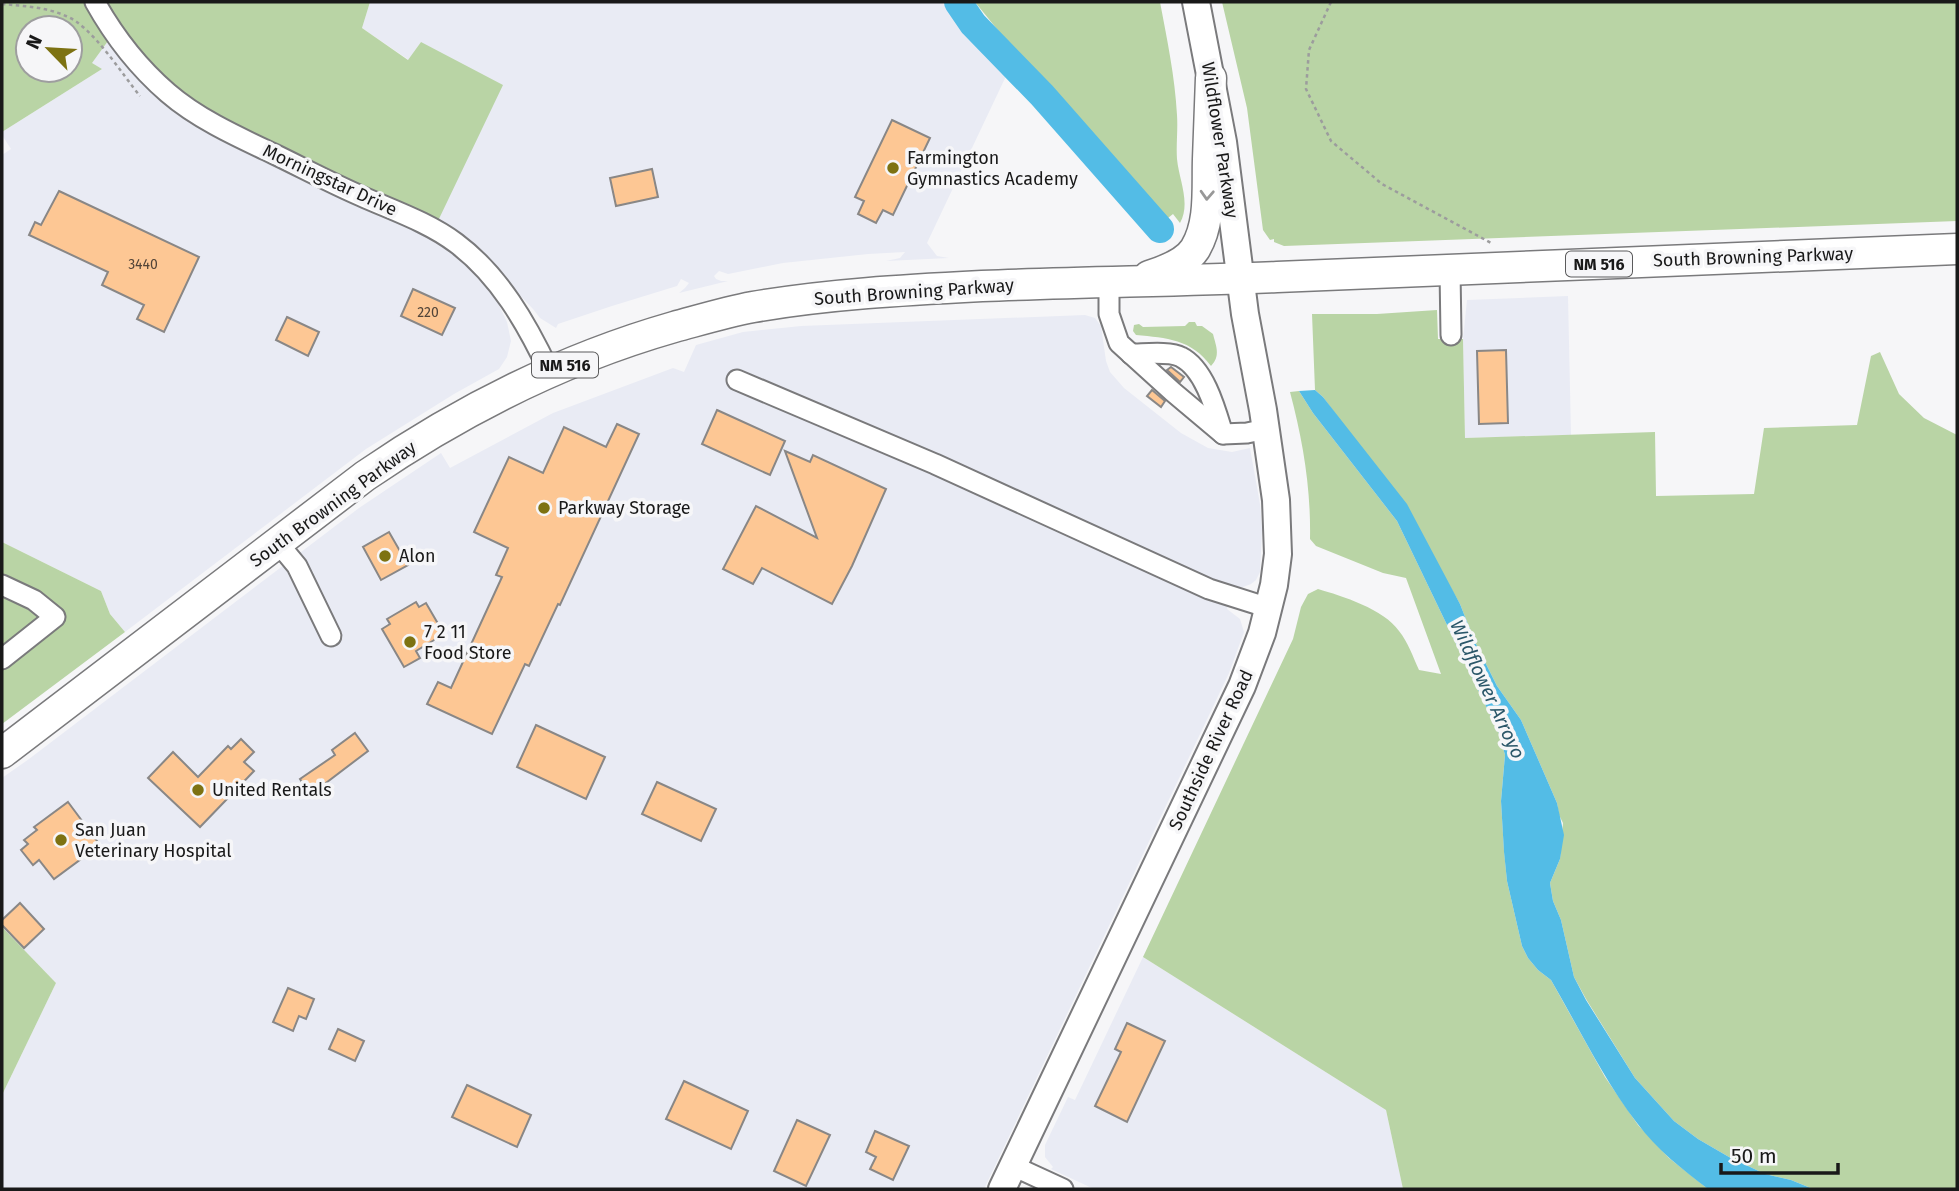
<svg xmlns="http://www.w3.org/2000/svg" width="1959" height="1191" font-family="'Fira Sans',sans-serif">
<rect width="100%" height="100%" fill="#f6f6f8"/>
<g fill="#e9ebf4">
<path d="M370 2H942L959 27 1007 74 927 243 937 256 949 258 886 261 900 258 905 252 868 254 783 263 728 274 719 271 714 276 716 279 721 281H728L679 293 685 288 689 283 681 279 677 286 612 306 558 324 556 328 540 318 533 309 494 268 437 223 421 42 409 60 362 28Z"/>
<path d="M108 41 126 64 164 101 446 247 467 263 483 281 496 299 507 322 511 341 507 357 499 369 454 394 366 449 125 632 110 614 101 591 2 542V155L11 149 2 135V132L102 69 91 64Z"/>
<path d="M1568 296 1571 435 1465 438 1463 339 1467 300Z"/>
<path d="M1085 315 1095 318 1101 326 1106 361 1110 372 1124 388 1181 433 1208 448 1232 452 1250 448 1260 504 1262 530 1260 572 1256 580 1251 584 1243 587H1236L1227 609 1240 619 1244 632 1229 673 984 1189H2V1095L56 983 2 927V778L29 759 359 508 441 453 450 468 553 413 673 368 684 372 696 345 743 332 801 326Z"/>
<path d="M1143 957 1386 1110 1403 1189H1094L1051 1169 1053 1167 1045 1157V1145L1068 1097 1075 1100Z"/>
</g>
<g fill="#b9d4a5" fill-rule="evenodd">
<path d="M2 2H85L108 41 92 63 102 69 2 132ZM28 28H70V70H28Z"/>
<path d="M105 2H370L362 28 408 60 421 42 503 85 437 223 303 160 213 114 179 91 141 55Z"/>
<path d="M975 2H1160C1167 39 1175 77 1177 115 1178 130 1176 145 1177 159 1179 180 1191 203 1180 223L1173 214 1168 218V222L1138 192 1035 76Z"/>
<path d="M1222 2H1957V221L1284 246 1274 242V239L1270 240 1263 230 1247 108Z"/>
<path d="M1437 310 1438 339H1463L1465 438 1655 432 1656 496 1754 494 1764 428 1857 425 1871 356 1880 352 1899 394 1924 418 1957 435V1189H1813L1791 1180 1765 1174 1729 1157 1698 1139 1674 1121 1635 1078 1586 999 1574 977 1561 920 1553 901 1550 883 1560 859 1563 823 1559 815 1557 803 1521 720 1497 686 1475 642 1460 604 1435 560 1337 416 1323 397 1315 390 1312 314H1377Z"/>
<path d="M1189 322H1195L1197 326H1202L1213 334C1216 346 1221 356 1211 366 1191 339 1167 338 1136 335L1133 331 1134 325 1139 324 1143 327 1185 326Z"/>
<path d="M1299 391 1313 413 1397 521 1499 733 1505 755 1501 801 1504 851 1507 881 1522 946 1528 958 1538 970 1551 980 1605 1077 1638 1125 1669 1158 1708 1189H1403L1386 1110 1143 957 1293 639 1301 607 1308 594 1318 589C1342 596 1384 609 1399 631 1408 642 1413 657 1419 670L1441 674 1406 578 1383 573 1316 546 1310 539C1311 488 1303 441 1290 392Z"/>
<path d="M2 542 101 591 110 614 125 632 2 724Z"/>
<path d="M2 927 56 983 2 1095Z"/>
</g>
<path fill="#53bce6" d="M1315 390 1323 397 1407 504 1460 604 1475 642 1497 686 1521 720 1557 803 1564 835 1560 859 1550 883 1553 901 1561 920 1574 977 1586 1000 1635 1078 1674 1121 1698 1139 1729 1157 1765 1174 1791 1180 1813 1189H1708C1683 1170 1656 1149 1637 1123 1603 1079 1579 1028 1551 980L1538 970 1528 958 1522 946 1507 881 1504 852 1501 801 1505 755 1499 733 1397 521 1313 413 1299 391Z"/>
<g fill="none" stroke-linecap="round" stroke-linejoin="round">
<path stroke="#53bce6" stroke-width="28" d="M958 2 973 24 1042 95 1160 229"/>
</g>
<g fill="#fdc794" stroke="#898786" stroke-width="2">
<path d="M892 120 930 138 893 215 883 210 876 223 858 214 864 201 855 197Z"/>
<path d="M652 169 658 197 616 206 610 178Z"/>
<path d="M59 191 199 257 164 332 137 319 144 305 102 285 108 272 29 235 35 222 41 225Z"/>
<path d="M413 289 455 308 442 335 401 316Z"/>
<path d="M287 317 319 332 308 356 276 340Z"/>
<path d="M1506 350 1508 423 1479 424 1477 351Z"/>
<path d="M1171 367 1184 377 1180 382 1167 370Z"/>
<path d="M1152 390 1165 401 1161 407 1147 396Z"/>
<path d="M717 410 785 441 770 475 702 444Z"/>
<path d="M617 424 639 434 560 605 558 604 529 666 525 664 492 734 427 704 438 682 451 688 502 577 496 575 508 548 474 532 509 457 543 473 564 427 606 447Z"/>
<path d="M785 451 810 462 813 455 886 489 852 566 832 604 762 568 753 584 723 569 756 506 817 538Z"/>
<path d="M389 532 408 565 381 580 363 547Z"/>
<path d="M416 602 419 607 426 603 444 634 416 651 420 658 404 667 382 629 390 624 387 619Z"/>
<path d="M536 725 605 757 586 799 517 767Z"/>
<path d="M355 733 368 751 310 795 300 779 335 755 332 750Z"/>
<path d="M241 739 254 752 244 762 254 771 200 827 148 778 173 752 198 777 228 746 231 749Z"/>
<path d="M657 782 716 809 701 841 642 814Z"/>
<path d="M68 802 100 845 54 879 39 860 33 865 21 850 28 844 24 840 37 830 34 827Z"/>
<path d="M20 903 44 929 24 948 2 925V920Z"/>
<path d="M288 988 314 999 306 1019 299 1016 293 1031 273 1022Z"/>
<path d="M1127 1023 1165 1041 1127 1122 1095 1106 1121 1052 1115 1049Z"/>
<path d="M338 1029 364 1041 355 1061 329 1049Z"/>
<path d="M684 1081 748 1111 731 1149 666 1119Z"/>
<path d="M467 1085 531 1115 517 1147 452 1117Z"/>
<path d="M797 1120 830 1135 806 1186 774 1171Z"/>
<path d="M875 1131 909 1146 893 1180 870 1169 876 1157 866 1152Z"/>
</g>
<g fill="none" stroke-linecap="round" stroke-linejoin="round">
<g stroke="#7a7a7c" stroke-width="23">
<g id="minor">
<path d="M95 2C114 36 139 68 168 93 198 119 238 137 274 154 303 168 331 183 361 196 392 210 428 222 456 243 499 275 527 324 549 371"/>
<path d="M1450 270 1451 335"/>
<path d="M1109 281V314L1119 343 1173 392 1223 434 1247 433 1266 429"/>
<path d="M1131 354C1144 354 1170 351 1181 357 1205 369 1216 411 1223 434"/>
<path d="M737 380 935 464 1209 589 1269 608"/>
<path d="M278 543 297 566 331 636"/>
<path d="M2 585 34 600 55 617 2 659"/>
<path d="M1013 1166 1063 1189"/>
</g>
</g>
<g stroke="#7a7a7c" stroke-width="30">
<path id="major" d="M1002 1189 1242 686 1262 633 1274 585 1278 554 1276 500 1263 410 1245 314 1223 142 1196 2"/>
</g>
<g stroke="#7a7a7c" stroke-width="33">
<g id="highway">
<path d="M1149 276C1165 271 1186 263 1195 249 1211 223 1207 188 1208 159 1209 132 1210 105 1211 78"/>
<path d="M2 753 365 476C460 411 562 359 674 327 700 320 726 312 753 307 829 294 905 290 982 286 1080 282 1179 281 1277 277 1504 268 1730 258 1957 249"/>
</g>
</g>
<g stroke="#9c9c9d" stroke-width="2.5" stroke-dasharray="3.5 3.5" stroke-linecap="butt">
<path d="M1331 2 1309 50 1306 89 1331 141 1382 184 1493 244"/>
<path d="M2 4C23 6 46 7 66 16 92 26 122 74 140 96"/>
</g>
<use href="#minor" stroke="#fff" stroke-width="19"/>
<use href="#major" stroke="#fff" stroke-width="26"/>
<use href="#highway" stroke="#fff" stroke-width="30"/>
</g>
<defs><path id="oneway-chevron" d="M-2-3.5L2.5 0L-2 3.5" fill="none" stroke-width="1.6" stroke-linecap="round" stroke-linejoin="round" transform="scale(1.75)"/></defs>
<use stroke="#989898" href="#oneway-chevron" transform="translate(1207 195) rotate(93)"/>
<g fill="#7d7212" stroke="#f6f6f8" stroke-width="2.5">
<circle cx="893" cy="168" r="7"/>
<circle cx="544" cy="508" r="7"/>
<circle cx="385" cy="556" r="7"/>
<circle cx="410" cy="642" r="7"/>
<circle cx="198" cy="790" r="7"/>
<circle cx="61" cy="840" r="7"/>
</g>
<g text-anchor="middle" stroke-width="7" stroke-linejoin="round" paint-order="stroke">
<g font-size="14" fill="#524438">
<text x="143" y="269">3440</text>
<text x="428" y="317">220</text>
</g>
<g fill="#f6f6f8" stroke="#5b5b5c" stroke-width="2">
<rect x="1566" y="251.5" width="66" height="25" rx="5"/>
<rect x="532" y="352.5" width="66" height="25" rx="5"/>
</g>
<g font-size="16" font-weight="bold" fill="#191919">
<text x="1599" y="270">NM 516</text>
<text x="565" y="371">NM 516</text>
</g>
<g font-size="18" fill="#191919" stroke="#f6f6f8">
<text transform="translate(1220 140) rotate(81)" y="6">Wildflower Parkway</text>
<text transform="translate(330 180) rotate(25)" y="6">Morningstar Drive</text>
<text transform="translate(1753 257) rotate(-2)" y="6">South Browning Parkway</text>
<text transform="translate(914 292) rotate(-4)" y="6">South Browning Parkway</text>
<text transform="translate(333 504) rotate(-36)" y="6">South Browning Parkway</text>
<text transform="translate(1211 750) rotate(-65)" y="6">Southside River Road</text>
</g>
<g font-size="18" fill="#191919" stroke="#f6f6f8" text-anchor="start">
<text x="907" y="164">Farmington<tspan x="907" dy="21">Gymnastics Academy</tspan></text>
<text x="558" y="514">Parkway Storage</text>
<text x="399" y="562">Alon</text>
<text x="424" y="638">7 2 11<tspan x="424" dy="21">Food Store</tspan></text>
<text x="212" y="796">United Rentals</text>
<text x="75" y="836">San Juan<tspan x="75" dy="21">Veterinary Hospital</tspan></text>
</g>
<g font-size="19" font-style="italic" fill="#2b5769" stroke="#f6f6f8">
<text transform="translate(1488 689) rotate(65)" y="7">Wildflower Arroyo</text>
</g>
</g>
<rect width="1959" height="1191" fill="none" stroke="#191919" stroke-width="7"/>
<g transform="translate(49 49) rotate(295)"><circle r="33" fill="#f6f6f8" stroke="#9e9e9f" stroke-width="2"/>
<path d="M0-5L12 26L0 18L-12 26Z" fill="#7d7212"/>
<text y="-10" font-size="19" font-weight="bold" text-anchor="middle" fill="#191919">N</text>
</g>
<path d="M1721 1163v10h117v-10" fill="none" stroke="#191919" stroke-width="3.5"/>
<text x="1731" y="1163" font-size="21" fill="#191919" stroke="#f6f6f8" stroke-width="5" paint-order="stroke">50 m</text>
</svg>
